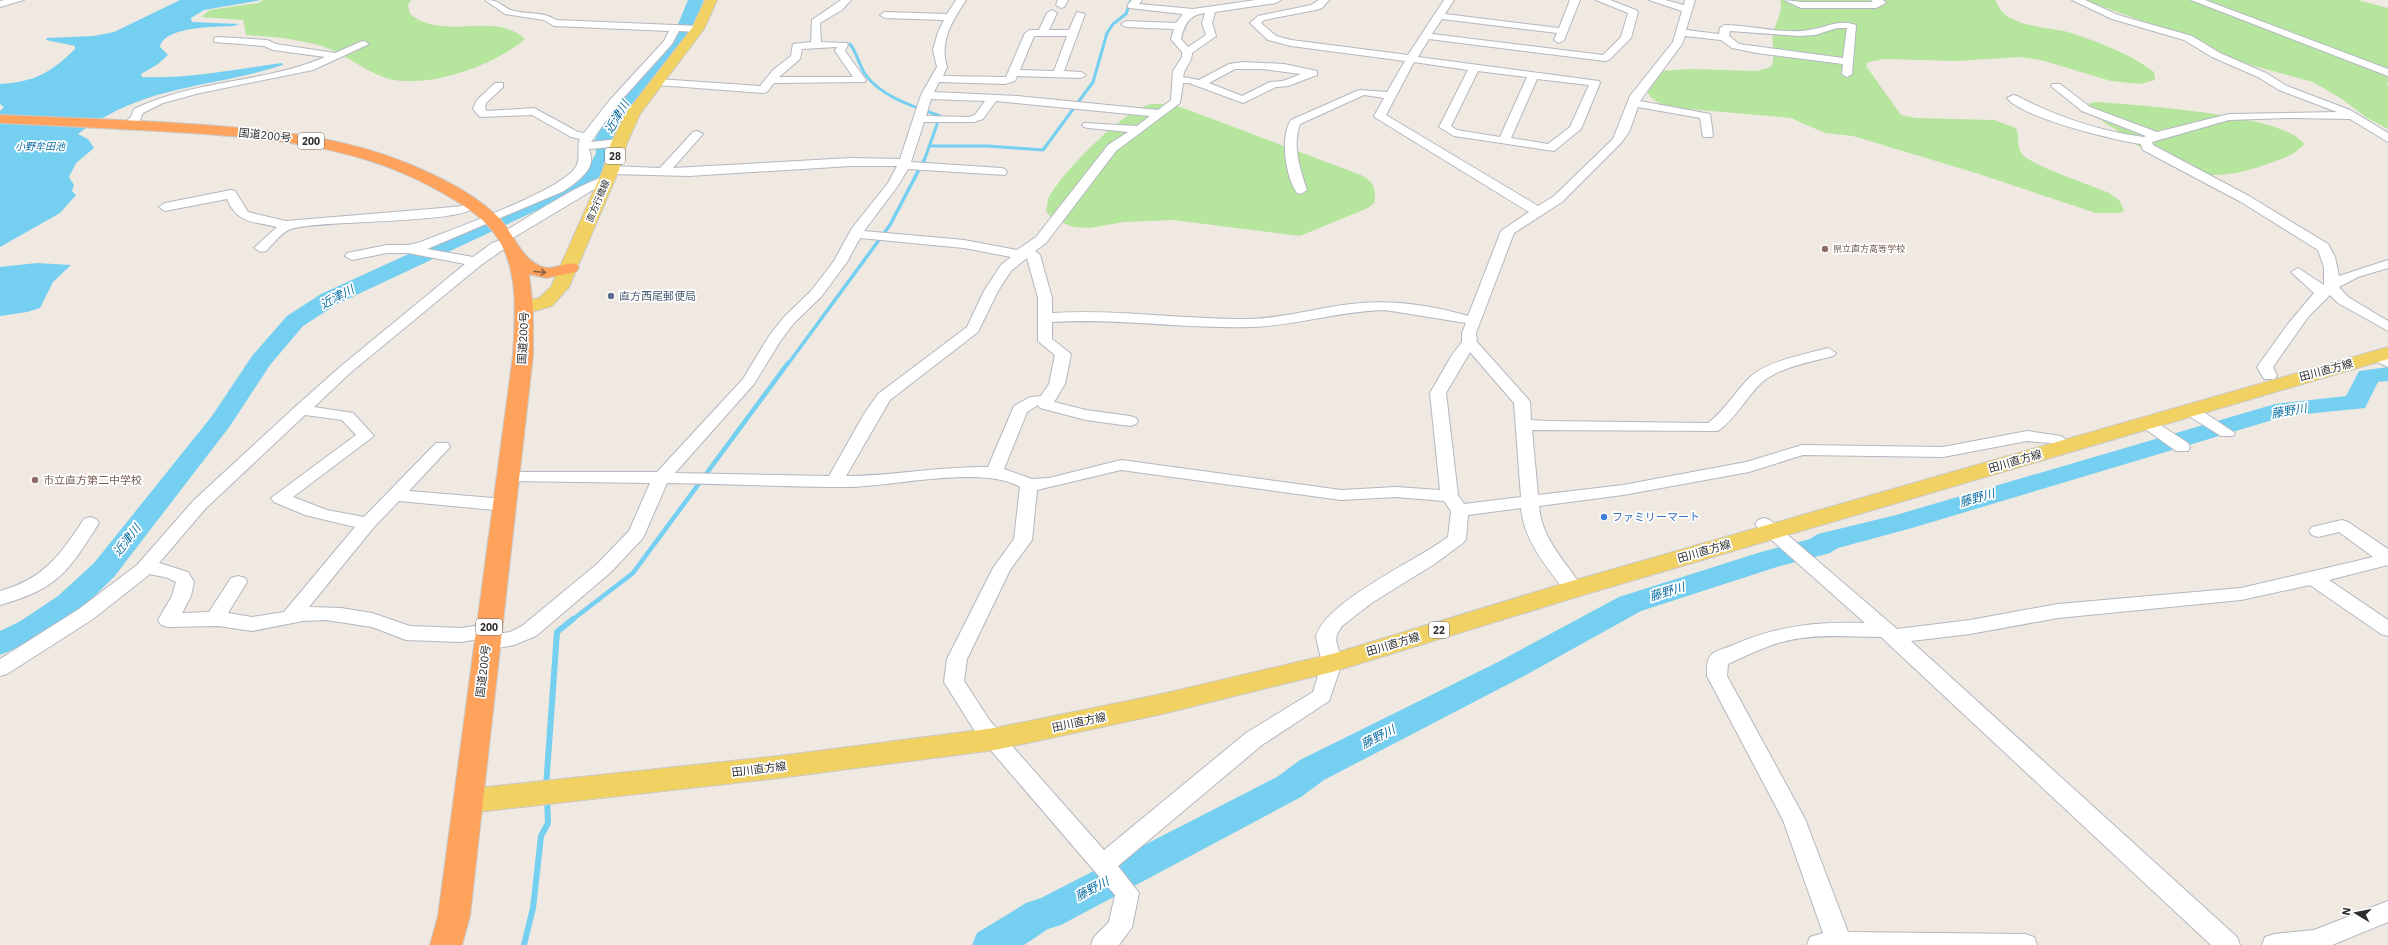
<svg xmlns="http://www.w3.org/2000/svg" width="2388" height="945" font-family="'IBM Plex Sans','Noto Sans JP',sans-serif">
<rect width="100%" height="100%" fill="#efe9e1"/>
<g fill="#b6e59e">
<path d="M264 0H411L408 5 410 14C443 42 494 10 525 39 494 66 427 90 386 78 365 71 348 56 327 48 301 39 272 37 246 35L243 20 201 17 210 10 258 3Z"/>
<path d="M1780 0H1995C1998 5 2001 12 2006 15 2018 26 2052 28 2068 32 2096 41 2131 54 2154 72L2155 80 2140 84 2111 81 2041 60 2019 57 1956 61 1884 59 1868 62 1866 66 1901 115 1916 118 1994 120 2016 128C2020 137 2016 145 2022 154 2030 165 2093 186 2109 193L2119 200 2124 210 2120 213H2096L1979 174 1853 136 1825 133 1791 118 1678 108C1666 106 1652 103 1647 91L1661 71 1689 69 1757 71 1771 67C1776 57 1771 45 1773 34 1775 24 1784 10 1780 0Z"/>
<path d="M2085 0H2358L2388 8V82L2386 83 2388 86V129L2367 118 2342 99 2313 82 2225 58 2153 25Z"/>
<path d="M2098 102C2135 105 2288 115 2304 144 2296 155 2281 159 2270 163 2202 189 2169 170 2115 129 2107 124 2089 114 2088 105L2090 103Z"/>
<path d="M1151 104H1171L1186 109 1361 175C1375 183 1375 187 1375 202L1368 208 1300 236 1173 220 1124 222 1090 228 1074 227 1052 219 1046 211C1047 208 1047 203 1048 199 1062 172 1122 111 1151 104Z"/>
</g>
<g fill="#75cff0">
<path d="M180 0H261L204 10 191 18 192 22 239 24 234 26C216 27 164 26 160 47L168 55 158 64 141 74 142 77C188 79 236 69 282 63L283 65C222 85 157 85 101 119 94 124 85 128 78 134L88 139 94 148 76 163 69 177 74 185 72 191 76 195 60 213 0 247V111L4 107 0 104V84C34 82 51 73 75 49V46L46 40 47 38 94 36 114 32Z"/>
<path d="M37 263 71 265 53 282 40 308 27 312 0 316V267Z"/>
</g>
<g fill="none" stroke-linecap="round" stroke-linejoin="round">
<g stroke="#75cff0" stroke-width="3">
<path d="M850 44C857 53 859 65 865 74 881 97 915 107 940 116L924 161"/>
<path d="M929 146H988L1043 150 1093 82 1107 33 1113 24 1126 14 1131 0"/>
</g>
<path stroke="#75cff0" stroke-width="3.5" d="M788 364 890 225 924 160"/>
<path stroke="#75cff0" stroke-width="4.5" d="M572 620 633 573 788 363"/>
<g stroke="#75cff0" stroke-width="6">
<path d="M546 787 557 632 573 619"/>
<path d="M524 945 533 908 541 836 548 823 547 798"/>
</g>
<g fill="#75cff0" fill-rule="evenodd">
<path d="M688 0H704L689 35 630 108 612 141 614 153 607 169 593 183 576 192 337 304 303 326 270 365 230 426 114 577 80 610 41 638 0 655V631L19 622 58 596 94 563 212 416 252 356 287 316 321 294 562 184 579 175 589 166 596 153 594 141 613 106 674 34Z"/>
<path d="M2388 367V381L2378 382 2365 408 2286 416 1912 528 1838 548 1830 553 1780 566 1641 611 1522 677 1324 780 1301 797 1061 925 1048 929 1024 945H972L977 933 1026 903 1041 898 1277 777 1300 760 1500 661 1619 597 1761 552 1810 539 1818 534 1896 515 2275 404 2346 396 2359 371Z"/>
</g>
<g stroke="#b4b7c1" stroke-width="2">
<g id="minor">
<path d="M5 0H24L0 7V1Z"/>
<path d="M485 0C500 0 499 5 511 10 526 15 543 11 556 20L698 26 703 29 698 32 679 31 672 44 617 105 591 142 619 139 623 140 625 143 623 146 589 149C590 153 592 158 591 162 589 174 573 185 564 191L427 249 473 257 492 243 501 240 498 237 500 234C520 223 593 173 611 177L613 180 598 187 511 239 514 242C512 244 486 261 481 265L350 373 314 407 353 413 374 436 293 497 327 510 364 517 436 443H448L450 447 409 491 505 499 511 501 514 505 511 509 505 511 399 501 374 527 309 607 341 608 372 613 410 626 461 628 489 624 496 626 499 631 497 634 510 632 522 626 597 564 629 531 650 483 510 481 504 480 501 476 504 472H657L743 379 769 336 784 317 811 291 834 261 852 228 888 183 897 166H851L689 176 611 174 605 170 611 166 660 168 693 132 697 131 703 134 673 168 851 158 900 159 921 95 937 67 933 50 938 32 944 20 885 18 880 15 885 12 947 14 956 0H966C952 21 939 42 947 67L943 76 1006 77 1025 33 1030 30H1039L1047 13 1052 10 1057 13 1049 30H1069L1077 12 1085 14 1064 71 1081 72 1086 75 1081 78 1017 76 1015 81 1005 84 939 82 934 92 1017 96 1158 110 1171 100 1173 71 1182 57V52L1171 39 1174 29 1126 27 1121 24 1126 21 1176 23 1183 14 1129 8 1127 6 1132 0H1142L1139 4 1193 9 1256 0H1281L1276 3 1215 12 1212 23 1216 36 1192 53C1192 62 1184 68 1183 77L1199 80 1229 64 1243 62 1284 64 1317 71V75L1288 86 1276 87 1243 103 1189 83H1183L1180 103 1116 151 1046 243 1035 251 1040 255 1052 298V313C1118 309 1183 320 1249 319 1284 318 1317 308 1351 304 1390 299 1431 305 1468 316L1501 231 1529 212 1376 118 1374 116 1384 98 1364 95 1300 124C1292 146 1300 169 1307 190L1301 194 1297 193C1285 176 1280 136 1291 120L1359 90 1387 92 1405 61 1291 46 1268 40 1250 23 1258 16 1311 5 1319 0H1329L1322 8 1316 10 1264 20 1261 23 1276 36 1291 40 1408 55 1444 0H1454L1445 14 1559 28 1570 0H1580L1564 40 1559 43 1554 40 1557 33 1442 19 1432 34 1603 55 1621 37 1628 13 1596 0H1610L1636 10 1638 12 1631 38 1609 60 1605 61 1429 39 1418 57 1599 81 1600 83 1581 129 1554 151 1454 136 1439 127 1468 70 1414 62 1386 115 1538 206 1554 196 1613 139 1630 96 1673 42 1682 11 1649 0H1665L1684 5 1685 0H1695L1686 30 1719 34 1720 28 1725 25C1753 25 1786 36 1814 29 1829 26 1840 19 1856 25L1852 74 1847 77 1842 74 1843 64 1757 53 1732 48 1721 40 1685 36 1682 44 1640 101 1710 114 1713 135 1711 137H1703L1700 118 1638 107 1629 132 1621 143 1562 202 1514 233 1476 333 1477 342 1528 399 1530 402 1531 420 1548 421 1708 423C1725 410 1735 392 1750 377 1767 361 1806 354 1828 348L1836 353 1833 356C1811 362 1779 367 1761 383 1745 399 1736 418 1718 431L1532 430 1538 495 1623 485 1746 462 1802 445 1943 447 2027 431 2061 436 2075 447 2073 451 2067 452 2051 443 2027 441 1943 457 1803 455 1749 472 1623 495 1539 506C1542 541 1566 561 1583 589L1581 594 1574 595 1567 594C1548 568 1524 542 1521 508L1468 515 1466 539 1463 543 1433 565 1373 602 1342 626 1337 634 1336 640 1342 663 1329 701 1262 745 1118 866 1139 893 1132 927 1119 945H1091L1094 937 1109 922 1115 895 976 733 944 682 947 659 993 568 1014 539 1020 487C984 465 894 486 849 487 789 487 728 484 667 483L643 538 611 572 536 636 514 645 487 650 480 648 477 643 479 639 461 642 406 640 372 627 326 620 303 621 252 631 218 626 168 627 161 625 158 620 172 596 176 582 168 578 150 574 93 619 7 674 0 676V659L79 609 137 565 194 500 295 407 340 367 465 264 408 253H387L352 260 345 256 347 253 387 245H408L421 242C453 229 558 192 575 168 582 159 576 149 580 139L571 137 532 115 480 117 473 109 477 100 495 83H503V87L486 103 485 109 487 111 534 108 578 132 584 133 609 101 664 41 669 31 554 26 544 20 505 14ZM1205 13 1202 23 1206 35 1188 47 1181 39C1185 23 1189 15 1205 13ZM1837 28H1847L1843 58 1739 44 1729 36 1730 31 1799 36 1815 35ZM1034 36H1067L1054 71 1020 70ZM1235 69H1263L1301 74 1283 81 1270 82 1242 96 1209 83ZM1478 71 1527 77 1500 137 1457 130 1451 126ZM1537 79 1589 85 1570 127 1548 144 1511 138ZM931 99 985 101 975 115 969 117 926 116ZM996 101 1150 116 1137 126 1084 123 1082 125 1084 127 1088 128 1128 132 1108 145 1036 237 1017 250 964 240 864 231 897 187 908 169 1005 175 1007 172 1005 169 1001 168 911 162 924 122H974L983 119ZM860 238 964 248 1011 257 1001 265 984 291 967 327 878 394 864 414 829 476 675 473 754 384 781 340 794 323 821 297 847 262ZM1027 258 1038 298V341L1055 355 1049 384 1041 396 1030 397 1014 406 988 467C940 466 893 476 846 476L890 400 978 332 998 291 1011 271ZM1385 310 1466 323 1462 333V342L1452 355 1430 393 1440 490 1396 487 1341 490 1121 460 1049 478 1032 479 1004 469 1027 412 1038 405 1040 408 1086 420 1130 426 1136 424 1138 421 1136 418 1130 416 1086 410 1054 402 1065 384 1071 354 1052 339V322C1118 318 1184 329 1250 327 1295 326 1339 311 1385 310ZM1470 352 1514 403 1521 497 1464 504 1458 495 1446 393ZM305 415 342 420 356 435 271 498 274 502 305 515 355 527 284 612 252 617 228 613 247 582 245 578 238 576 231 578 209 612 182 613 191 596 194 582 188 572 159 563 206 508ZM1121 470 1341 500 1396 497 1444 501 1451 511 1448 537C1419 559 1324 602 1316 637L1322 663 1313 692 1246 733 1104 850 990 721 964 681 967 659 1010 570 1032 540 1037 490Z"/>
<path d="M841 0H851L842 10 820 23 821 42 847 43 848 45 845 51 866 80 865 82 774 83 767 92 763 93 658 85 653 82 658 79 760 86 773 70 791 56 793 44 811 42 812 20ZM837 47 835 51 853 77H779L800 59 802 49Z"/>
<path d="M1058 0H1068L1064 7 1061 8 1056 5Z"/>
<path d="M1784 0 1802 2H1873L1871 0H1883L1886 3 1876 8H1801Z"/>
<path d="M2072 0H2085L2118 15 2192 36 2220 53 2266 73 2287 86 2350 110 2388 133V142L2350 119 2289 118 2229 120 2152 142 2153 145 2249 196 2328 244 2335 257 2339 276 2388 260V268L2358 277 2339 287 2348 297 2388 321V331L2338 303 2330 295 2308 317 2273 367 2277 376 2274 379H2264L2257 367 2288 324 2314 293 2291 272 2298 268 2324 285V267L2318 250 2241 202 2143 150 2141 144C2115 140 2022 118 2007 98L2013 95 2017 96C2057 117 2099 131 2144 137L2146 136 2082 111 2051 86 2052 84H2060L2090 107 2157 132 2229 114 2337 112 2279 90 2258 77 2212 57 2184 40 2112 19Z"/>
<path d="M2191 0H2205L2388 69V76Z"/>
<path d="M218 37 267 40 276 44 335 53 360 42 364 41 369 44 313 70 200 93 163 103 143 113 140 120 132 127H124L122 125 131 117 134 109C196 79 265 83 325 57L273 50 264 46 214 42V38Z"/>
<path d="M231 190 235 191 248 212 286 221 442 208 462 206 472 201 478 205C465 225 322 219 291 229 283 231 272 245 266 251L261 252 254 248 277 227C252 221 238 224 227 199L165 211 159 207 165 203Z"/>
<path d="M2378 352 2388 356V367L2373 360 2370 357Z"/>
<path d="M2190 405 2196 407 2235 433 2233 436H2221L2184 413 2182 410 2184 407Z"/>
<path d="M2147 418 2153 420 2188 443 2190 447 2188 451H2176L2141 426 2139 423 2141 420Z"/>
<path d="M90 517 96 519 99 523C67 573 59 588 0 605V591C44 579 60 555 84 519Z"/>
<path d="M1764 518 1770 520 1897 629 1970 620 2058 604 2241 588 2373 557 2339 532 2318 537 2312 535 2309 531 2312 527 2342 520 2348 522 2388 549V565L2329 580 2388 620V636L2381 634 2310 585 2241 600 2058 618 1970 634 1911 641 2237 937 2240 945H2211L1881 637C1849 637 1815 633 1782 642 1764 647 1746 656 1728 664L1727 676 1805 819 1848 932 2025 934 2034 937 2037 945H1807L1810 937 1823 933 1783 820 1707 676C1707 670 1706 660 1711 655 1716 650 1727 648 1733 645 1779 625 1816 622 1865 623L1758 528 1755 524 1758 520Z"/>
<path d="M2388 901V922L2332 945H2262L2265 937 2274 934 2314 930Z"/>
</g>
</g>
<g stroke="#c9c9c9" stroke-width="2">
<g id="major">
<path d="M705 0H717L704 29 640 114 627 143 619 170 569 287 552 306 531 312 518 311 516 307 518 303 539 298 551 287 603 170 611 143 626 113 692 28Z"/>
<path d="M2388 347V359L1583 595 1332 672 1162 714 995 750 779 778 468 813 458 809 454 801 458 793 468 789 779 756 995 728 1162 694 1332 654 1565 583Z"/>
</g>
</g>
<g stroke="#c9c9c9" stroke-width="2">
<path id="highway" d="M0 115C73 118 146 120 218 126 281 131 345 138 404 162 436 175 470 191 496 215 514 231 519 259 543 267 554 271 565 261 576 264L579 268 576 272 546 278 529 274 533 307V355L470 916 462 945H430L438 916 513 355C515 315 520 267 494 233 481 215 460 203 441 192 362 147 279 139 191 133 127 129 64 126 0 123Z"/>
</g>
<use href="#minor" fill="#fff" fill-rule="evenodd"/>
<use href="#major" fill="#f2d163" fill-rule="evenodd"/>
<use href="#highway" fill="#ffa35c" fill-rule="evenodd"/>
</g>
<defs><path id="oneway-shaft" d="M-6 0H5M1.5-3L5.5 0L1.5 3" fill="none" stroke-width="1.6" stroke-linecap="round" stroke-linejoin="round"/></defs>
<use stroke="#8c6343" href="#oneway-shaft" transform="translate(540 272) rotate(6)"/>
<g fill="#8d6e63" stroke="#fff" stroke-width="1.5">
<circle cx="1825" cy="249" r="4"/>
<circle cx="35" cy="480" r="4"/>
</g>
<circle fill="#5c6f8a" stroke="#fff" stroke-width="1.5" cx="611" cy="296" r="4"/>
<circle fill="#3f7fe0" stroke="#fff" stroke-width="1.5" cx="1604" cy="517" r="4"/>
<g text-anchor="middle" stroke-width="3.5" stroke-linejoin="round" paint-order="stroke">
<g font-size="9" fill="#2e2e2e" stroke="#fff">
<text transform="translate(598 201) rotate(-67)" y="3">直方行橋線</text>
</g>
<g font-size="9" fill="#785e54" stroke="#fff" text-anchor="start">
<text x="1833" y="252">県立直方高等学校</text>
</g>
<g fill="#fff" stroke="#6d6d6d" stroke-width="1">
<rect x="298" y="133" width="26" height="16" rx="3"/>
<rect x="605" y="148" width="20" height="16" rx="3"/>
<rect x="476" y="619" width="26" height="16" rx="3"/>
<rect x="1429" y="622" width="20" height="16" rx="3"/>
</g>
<g font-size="10" font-weight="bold" fill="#2e2e2e">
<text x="311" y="145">200</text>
<text x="615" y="160">28</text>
<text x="489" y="631">200</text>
<text x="1439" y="634">22</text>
</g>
<g font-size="10" font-style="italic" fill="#0d6fa3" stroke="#fff">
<text x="40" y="150">小野牟田池</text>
</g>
<g font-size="11" fill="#2e2e2e" stroke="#fff">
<text transform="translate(265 135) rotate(6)" y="4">国道200号</text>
<text transform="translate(523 338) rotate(-87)" y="4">国道200号</text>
<text transform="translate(2326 370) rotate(-15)" y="4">田川直方線</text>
<text transform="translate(2015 461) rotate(-16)" y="4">田川直方線</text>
<text transform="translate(1704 551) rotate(-16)" y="4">田川直方線</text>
<text transform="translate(1393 644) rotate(-17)" y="4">田川直方線</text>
<text transform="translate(483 671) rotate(-83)" y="4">国道200号</text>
<text transform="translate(1079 722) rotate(-12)" y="4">田川直方線</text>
<text transform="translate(759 769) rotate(-7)" y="4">田川直方線</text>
</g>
<g font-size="11" fill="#4e5e75" stroke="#fff" text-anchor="start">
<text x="619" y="300">直方西尾郵便局</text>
</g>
<g font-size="11" fill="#785e54" stroke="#fff" text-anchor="start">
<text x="43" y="484">市立直方第二中学校</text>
</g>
<g font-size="11" fill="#366cbe" stroke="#fff" text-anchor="start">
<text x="1612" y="521">ファミリーマート</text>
</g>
<g font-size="12" font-style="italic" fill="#0d6fa3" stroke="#fff">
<text transform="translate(617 117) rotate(-59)" y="4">近津川</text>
<text transform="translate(337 297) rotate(-28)" y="4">近津川</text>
<text transform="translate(2289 411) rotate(-10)" y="4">藤野川</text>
<text transform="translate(1977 498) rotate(-16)" y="4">藤野川</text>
<text transform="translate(127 540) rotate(-52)" y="4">近津川</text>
<text transform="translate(1667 592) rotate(-17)" y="4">藤野川</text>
<text transform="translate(1378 737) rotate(-27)" y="4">藤野川</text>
<text transform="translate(1092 889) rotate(-28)" y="4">藤野川</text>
</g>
</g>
<g transform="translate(2356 913) rotate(280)" stroke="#ffffff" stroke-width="3" paint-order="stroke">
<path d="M0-3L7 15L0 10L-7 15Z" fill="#2e2e2e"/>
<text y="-6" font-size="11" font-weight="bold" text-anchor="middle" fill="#2e2e2e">N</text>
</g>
</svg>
